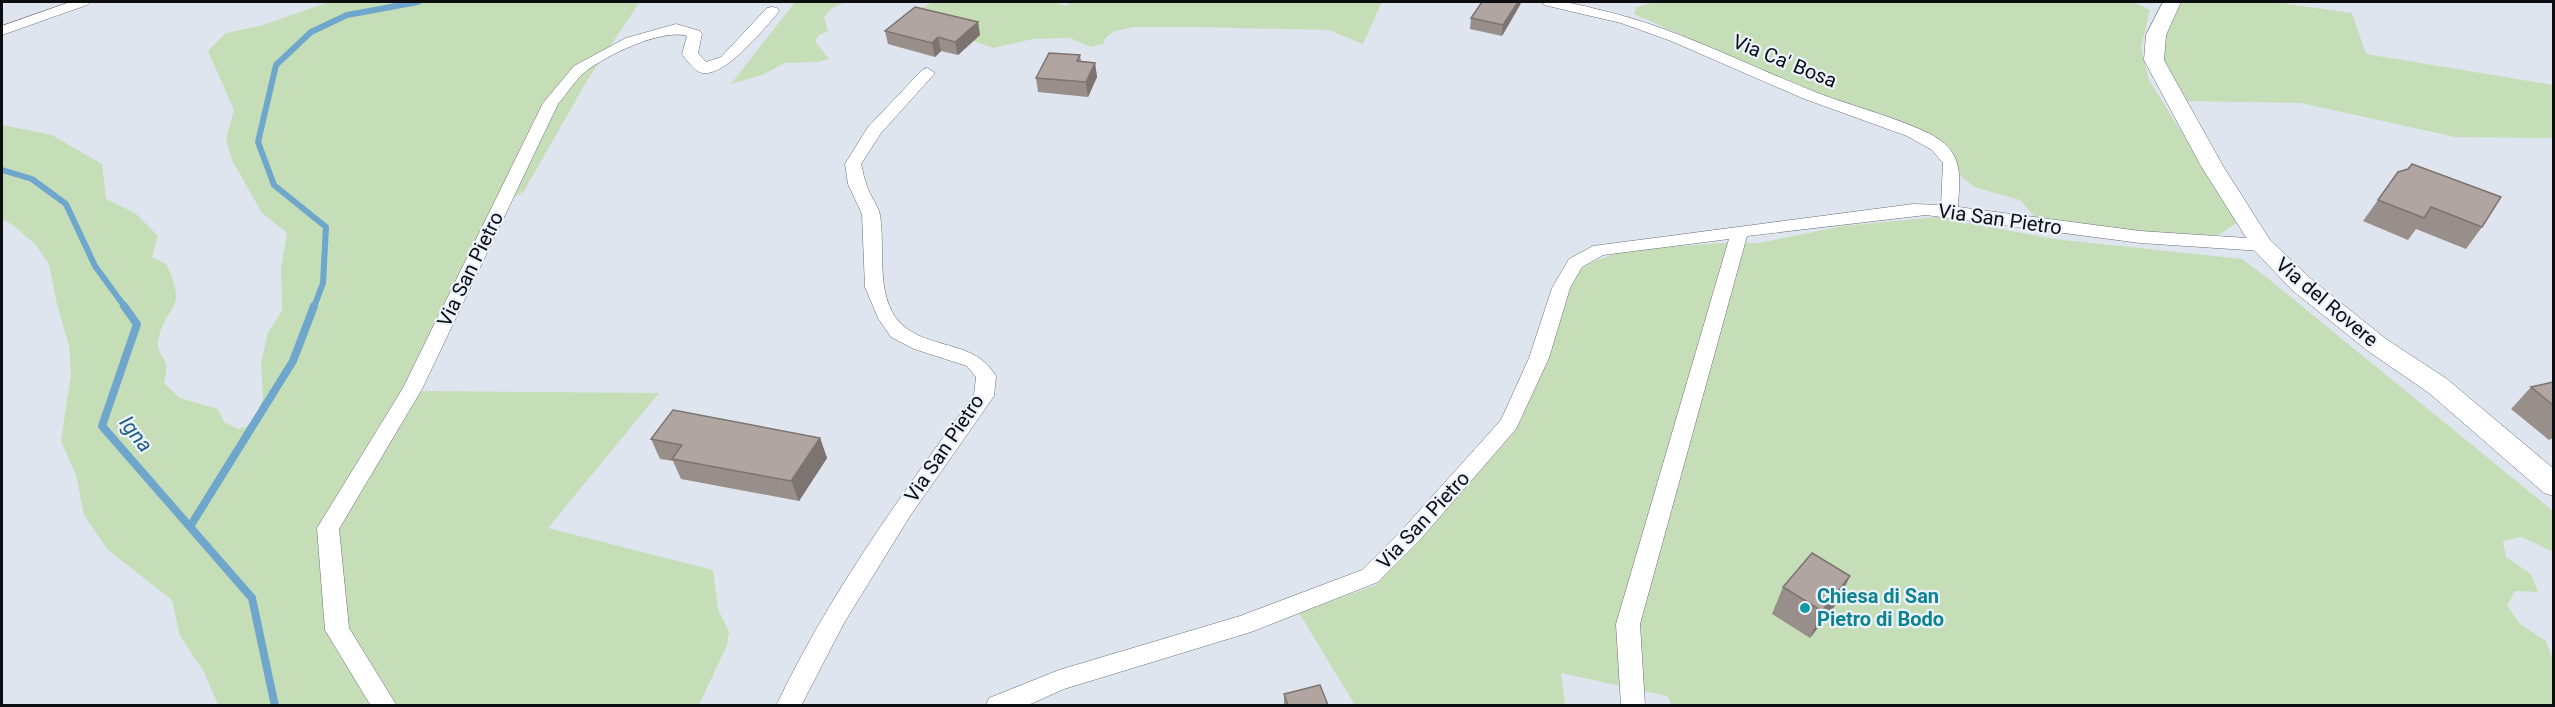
<svg xmlns="http://www.w3.org/2000/svg" width="2555" height="707" font-family="Roboto,sans-serif">
<rect width="100%" height="100%" fill="#dfe5ef"/>
<g fill="#c5deb7">
<path d="M329 2H640L588 79 524 191 490 214 404 391 659 393 548 528 713 570 718 609 729 632 727 645 699 705H218L204 672 180 636 172 600 108 550 84 515 76 475 61 441 71 374 69 346 56 300 49 264 35 244 13 225 2 219V125L52 135 102 164 106 199 135 213 158 236 152 257 167 265C189 316 164 302 158 343 157 351 164 357 166 364 167 370 165 378 164 383L180 398 218 409 224 422 238 429 248 426 256 416 263 398 261 363 268 332 282 311 281 268 287 233 262 213 232 160 226 139 234 110 208 51 226 33 260 26Z"/>
<path d="M795 2H846L832 8 824 17 828 31 818 36 815 41 829 59 819 62 785 63 762 75 731 84Z"/>
<path d="M934 2H1054L1066 6 1072 2H1382L1363 44 1329 30 1188 27H1133L1115 31 1106 37 1103 44 1091 47 1070 38 1033 39 993 48 910 18 914 11Z"/>
<path d="M1656 2H2133L2150 10 2141 47 2149 80 2238 222 2220 234 2187 238 2041 224 2020 200 1974 187 1961 176 1950 148 1937 137 1911 126 1835 103 1634 14 1636 7Z"/>
<path d="M2177 2H2274L2352 13 2366 54 2553 85V138L2455 137 2301 103 2180 101C2158 65 2154 37 2177 2Z"/>
<path d="M1937 217 2054 239 2242 259 2265 276 2553 511V552L2522 537 2503 541 2506 557 2531 574 2538 592 2515 591 2507 605 2520 624 2546 641 2553 660V705L1673 706 1667 696 1561 673 1565 705H1355L1299 613 1376 585 1443 501 1522 418 1571 277 1590 263 1622 251 1719 243H1758L1844 226Z"/>
</g>
<g fill="none" stroke-linecap="round" stroke-linejoin="round">
<g stroke="#6fa6cc" stroke-width="6">
<path d="M2 170 32 179 66 204 95 266 125 307"/>
<path d="M314 307 323 283 326 227 274 185 258 142 276 65 311 32 347 15 418 2"/>
</g>
<g stroke="#6fa6cc" stroke-width="8">
<path d="M124 306 137 324 102 426 252 598 275 706"/>
<path d="M191 525 293 361 314 306"/>
</g>
<g stroke="#6b7079" stroke-width="1">
<g id="minor">
<path d="M70 2H89L87 5 2 35V26Z"/>
<path d="M1542 2C1562 0 1581 5 1600 10 1675 27 1742 63 1813 91 1843 104 1923 124 1944 143 1964 161 1959 183 1958 207L2140 231 2262 239 2271 245 2262 251 2140 243 1926 215 1747 236 1640 624 1645 706H1621L1616 624 1729 239 1603 255 1582 267 1570 288 1549 358 1516 429 1418 542 1378 582 1251 632 1064 689 1026 706H986L989 698 1059 670 1240 616 1362 570 1402 530 1501 420 1529 358 1552 288 1569 259 1593 246 1913 204 1941 205 1943 163 1932 150 1907 136 1802 98 1671 41 1621 23 1544 5Z"/>
<path d="M772 7 777 8 779 11 777 14C764 29 721 82 699 72 693 69 686 59 682 54L687 36C662 28 605 56 585 72 575 80 567 94 558 104L422 389 339 529 349 628 397 706H371L325 630 317 528 403 388 543 103 574 66 626 38 676 24 700 31 702 34 698 53 706 62 721 57 767 8Z"/>
<path d="M927 68 935 73 881 133 861 164C863 171 864 179 867 186 870 196 878 205 880 215 886 250 873 303 906 328 936 350 975 341 996 376L994 396 910 516 844 623 801 706H776C829 594 902 494 974 395L976 377 967 366 914 349 891 337 878 318 865 287 862 214 848 184 845 164 868 127 922 70Z"/>
</g>
</g>
<g stroke="#6b7079" stroke-width="1">
<path id="tertiary" d="M2163 2H2181L2166 35 2164 60 2223 166 2270 240 2310 278 2386 339 2447 379 2554 469V496L2544 493 2429 393 2368 351 2292 290 2254 250 2201 166 2144 60 2146 35Z"/>
</g>
<use href="#minor" fill="#fff" fill-rule="evenodd"/>
<use href="#tertiary" fill="#fff" fill-rule="evenodd"/>
</g>
<g fill="#988e8a">
<path d="M1482 2H1521L1520 5 1502 36 1470 29 1471 18Z"/>
<path d="M978 22 980 35 958 55 941 51 935 57 888 44 885 31Z"/>
<path d="M1080 55 1081 61 1095 63 1097 77 1088 97 1038 92 1036 78Z"/>
<path d="M2398 172 2482 227 2466 249 2416 229 2408 240 2363 221Z"/>
<path d="M2553 382V438L2549 440 2511 409 2531 387Z"/>
<path d="M820 438 827 458 799 501 681 479 673 461 660 459 651 439Z"/>
<path d="M1783 587 1837 603 1810 638 1772 614Z"/>
<path d="M1284 694 1328 705H1284Z"/>
</g>
<g fill="#7c7471">
<path d="M1518 2H1521L1520 5 1502 36 1503 25Z"/>
<path d="M978 22 980 35 958 55 955 42Z"/>
<path d="M938 37 941 51 935 57 932 43Z"/>
<path d="M1095 63 1097 77 1088 97 1086 82Z"/>
<path d="M820 438 827 458 799 501 791 481Z"/>
<path d="M1850 576 1837 603 1810 638 1822 611Z"/>
</g>
<g fill="#b1a5a1" stroke="#7c7471" stroke-width="1.5">
<path d="M1482 2H1518L1503 25 1471 18Z"/>
<path d="M915 7 978 22 955 42 938 37 932 43 885 31Z"/>
<path d="M1049 53 1080 55 1077 61 1095 63 1086 82 1036 78Z"/>
<path d="M2412 164 2501 197 2482 227 2431 207 2424 218 2378 200 2398 172 2408 169Z"/>
<path d="M2553 382V405L2531 387Z"/>
<path d="M673 410 820 438 791 481 672 459 682 445 651 439Z"/>
<path d="M1812 553 1850 576 1822 611 1783 587Z"/>
<path d="M1320 685 1328 705H1288L1284 694Z"/>
</g>
<circle fill="#0f9aa8" stroke="#ecf2fc" stroke-width="2" cx="1805" cy="608" r="6"/>
<g text-anchor="middle" stroke-width="4.5" stroke-linejoin="round" paint-order="stroke">
<g font-size="20" fill="#0d0e12" stroke="#ecf2fc">
<text transform="translate(1785 61) rotate(22)" y="7">Via Ca' Bosa</text>
<text transform="translate(2000 219) rotate(8)" y="7">Via San Pietro</text>
<text transform="translate(470 269) rotate(-64)" y="7">Via San Pietro</text>
<text transform="translate(2327 302) rotate(40)" y="7">Via del Rovere</text>
<text transform="translate(944 448) rotate(-56)" y="7">Via San Pietro</text>
<text transform="translate(1423 520) rotate(-47)" y="7">Via San Pietro</text>
</g>
<g font-size="20" font-weight="bold" fill="#0d838f" stroke="#ecf2fc" text-anchor="start">
<text x="1817" y="603">Chiesa di San<tspan x="1817" dy="23">Pietro di Bodo</tspan></text>
</g>
<g font-size="21" font-style="italic" fill="#1b5b81" stroke="#ecf2fc">
<text transform="translate(136 434) rotate(52)" y="7">Igna</text>
</g>
</g>
<rect width="2555" height="707" fill="none" stroke="#0d0e12" stroke-width="6"/>
</svg>
